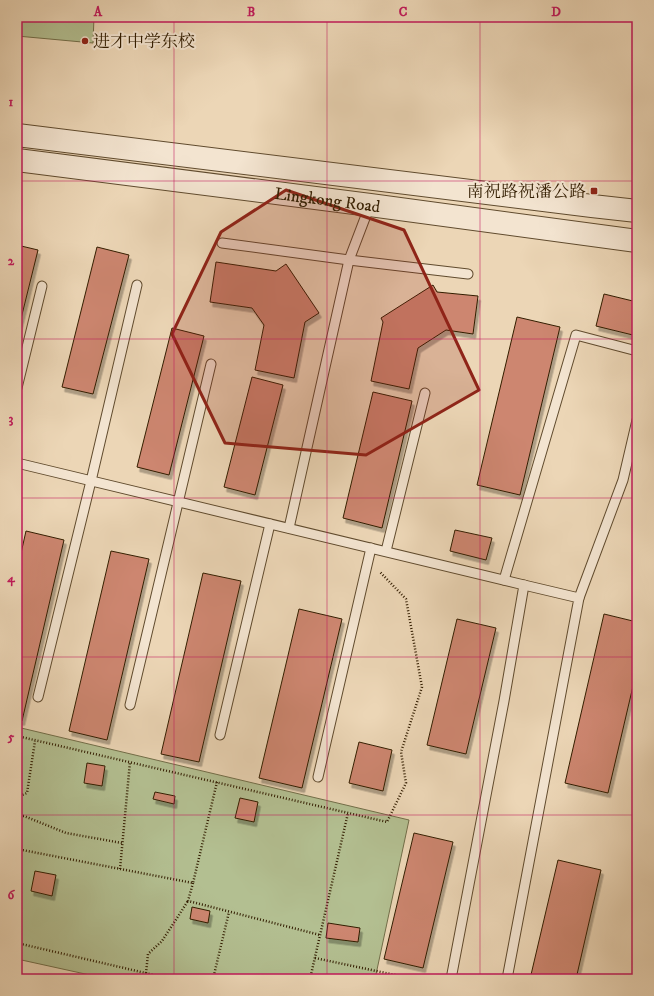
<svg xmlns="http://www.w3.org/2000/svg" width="654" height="996" font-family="'IM FELL DW Pica','Noto Serif SC',serif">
<defs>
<filter id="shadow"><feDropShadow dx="2.5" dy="4.5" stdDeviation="0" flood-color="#0004"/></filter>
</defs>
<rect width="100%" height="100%" fill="#ecd6b6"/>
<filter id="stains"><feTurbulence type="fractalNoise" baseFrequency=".005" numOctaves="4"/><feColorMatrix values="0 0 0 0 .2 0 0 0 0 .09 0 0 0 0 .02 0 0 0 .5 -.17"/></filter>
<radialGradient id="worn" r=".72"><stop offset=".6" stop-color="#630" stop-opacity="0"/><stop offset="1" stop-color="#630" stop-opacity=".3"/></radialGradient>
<g fill="#b3bf91" stroke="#726e49">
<path d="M17 17H94L93 43 17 36Z"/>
<path d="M17 727 409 820 375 979H108L17 959Z"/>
</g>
<g fill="#cd866f" stroke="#321d01" filter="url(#shadow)">
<path d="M17 245 38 250 17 335Z"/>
<path d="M97 247 129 255 93 394 62 387Z"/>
<path d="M216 262 276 271 286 264 319 313 305 322 294 378 255 370 264 325 252 308 210 302Z"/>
<path d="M433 285 437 292 478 296 473 334 446 330 418 348 409 389 371 381 383 322 381 318Z"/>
<path d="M604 294 637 302V336L596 326Z"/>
<path d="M517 317 560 327 520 495 477 485Z"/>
<path d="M172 328 204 336 169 475 137 467Z"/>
<path d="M252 377 283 385 255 495 224 487Z"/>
<path d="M373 392 412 401 382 528 343 518Z"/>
<path d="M455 530 492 538 486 560 450 551Z"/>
<path d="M26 531 64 540 22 721 17 720V571Z"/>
<path d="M111 551 149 559 107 740 69 731Z"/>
<path d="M203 573 241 581 199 762 161 754Z"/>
<path d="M299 609 342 619 302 788 259 778Z"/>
<path d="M604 614 637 622V669L608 793 565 783Z"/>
<path d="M457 619 496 628 466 754 427 745Z"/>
<path d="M359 742 392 750 383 791 349 783Z"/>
<path d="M87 763 105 766 102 786 84 783Z"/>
<path d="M155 792 175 796 174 804 153 799Z"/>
<path d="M240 798 258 802 254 822 235 818Z"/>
<path d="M414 833 453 842 423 968 384 959Z"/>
<path d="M558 860 601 870 576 979H530Z"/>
<path d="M35 871 56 875 52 896 31 891Z"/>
<path d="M192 907 210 911 208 923 190 919Z"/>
<path d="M328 923 360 928 358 942 326 938Z"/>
</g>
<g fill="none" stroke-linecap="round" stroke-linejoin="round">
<g stroke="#604b2e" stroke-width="11">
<g id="service">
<path d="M222 243 349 260 468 274"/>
<path d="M17 388 42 286"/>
<path d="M17 463 524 585 504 701 451 979"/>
<path d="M289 528 349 260 370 205"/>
<path d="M386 551 425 393"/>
<path d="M504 580 576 335 637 351"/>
<path d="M579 598 623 480 637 420"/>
<path d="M38 697 91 481 137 285"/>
<path d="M130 705 211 364"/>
<path d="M220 735 270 524"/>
<path d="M318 777 371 548"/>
<path d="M507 979 579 598 524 585"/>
</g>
</g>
<g stroke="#604b2e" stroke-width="24">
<g id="tertiary">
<path d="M17 135 592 206 637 211"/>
<path id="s1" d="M17 160 370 205 637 241"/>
</g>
</g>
<g stroke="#321d01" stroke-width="2.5" stroke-dasharray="1 2" stroke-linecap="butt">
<path d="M17 736 387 822 406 783 401 752 422 687 406 599 380 572"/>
<path d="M17 797 27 793 35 741"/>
<path d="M17 816H24L66 833 122 843"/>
<path d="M17 849 193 883 217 782"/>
<path d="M120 869 130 762"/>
<path d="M193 883 188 901 320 935"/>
<path d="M17 943 171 979"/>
<path d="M315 958 414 979"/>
<path d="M146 973 148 954 162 941 188 901"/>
<path d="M213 979 229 912"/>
<path d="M310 979 348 813"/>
</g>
<use href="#service" stroke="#f3e4d0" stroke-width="9"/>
<use href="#tertiary" stroke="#f3e4d0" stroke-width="22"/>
</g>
<path fill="#8f2418" fill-opacity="0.2" stroke="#8f2418" stroke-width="3" stroke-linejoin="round" d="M286 190 404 230 479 390 366 455 225 443 172 334 221 232Z"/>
<path fill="none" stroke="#c2185b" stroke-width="1" stroke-opacity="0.55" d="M174 17V979M327 17V979M480 17V979M17 181H637M17 339H637M17 498H637M17 657H637M17 815H637"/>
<g fill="#8f2418" stroke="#f3e4d0" stroke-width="1.5">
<circle cx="85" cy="41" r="4"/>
<rect x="590" y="187" width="8" height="8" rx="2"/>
</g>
<g text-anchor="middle" stroke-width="4" stroke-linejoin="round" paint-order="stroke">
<g font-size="17" fill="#321d01" stroke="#f3e4d0" text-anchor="start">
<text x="93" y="47">进才中学东校</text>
<text x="586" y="197" text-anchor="end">南祝路祝潘公路</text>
</g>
<g font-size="17" fill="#321d01" stroke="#f3e4d0">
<text dy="6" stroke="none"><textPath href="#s1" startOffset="313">Lingkong Road</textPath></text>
</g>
</g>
<rect width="654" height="996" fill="none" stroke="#ecd6b6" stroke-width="44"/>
<rect x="22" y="22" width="610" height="952" fill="none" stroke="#c2185b" stroke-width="1.5"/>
<g font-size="13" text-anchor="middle" font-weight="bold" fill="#c2185b">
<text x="98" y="16">A</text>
<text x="251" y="16">B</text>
<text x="403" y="16">C</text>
<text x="556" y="16">D</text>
<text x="11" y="106">1</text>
<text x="11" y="265">2</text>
<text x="11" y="423">3</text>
<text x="11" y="582">4</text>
<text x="11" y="741">5</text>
<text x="11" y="899">6</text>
</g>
<rect width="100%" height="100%" filter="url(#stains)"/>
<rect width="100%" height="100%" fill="url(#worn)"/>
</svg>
